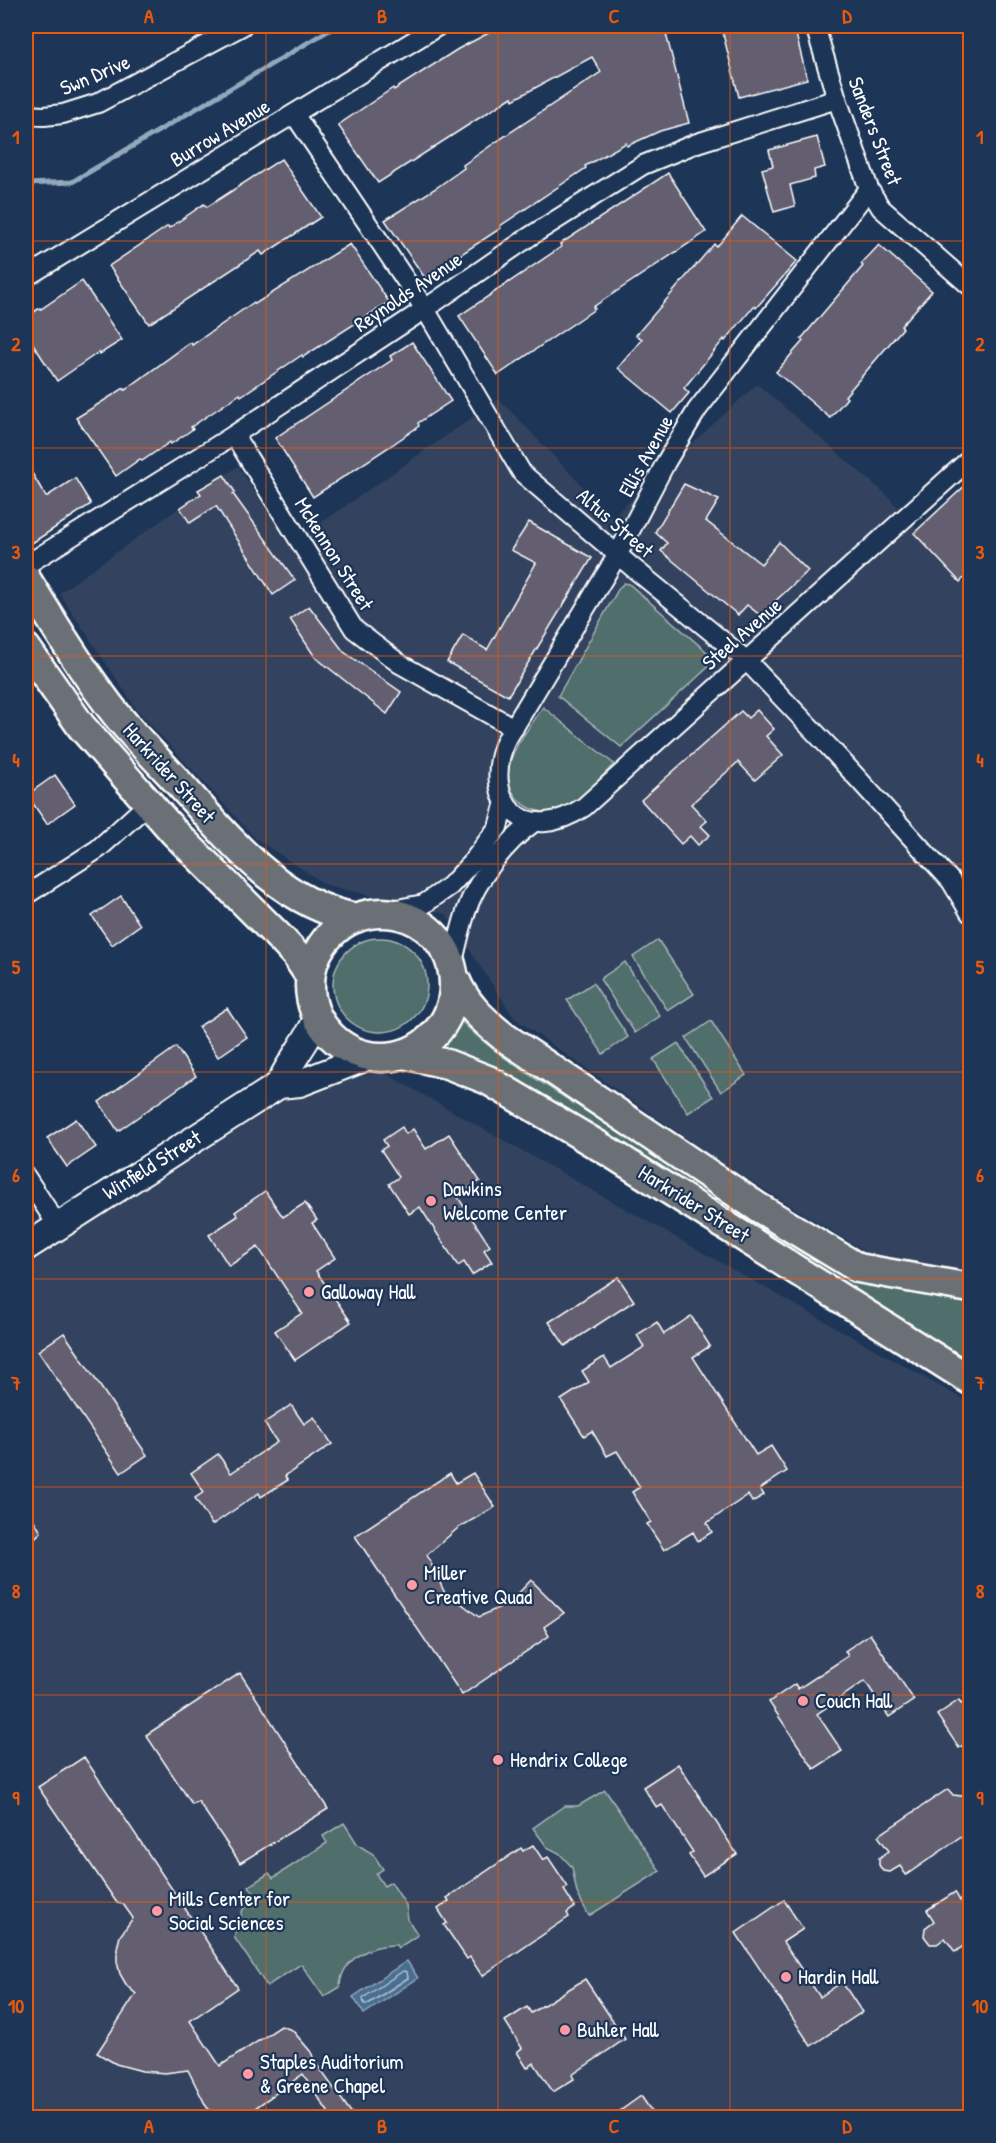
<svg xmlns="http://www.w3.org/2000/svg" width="996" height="2143" font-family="'Patrick Hand',sans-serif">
<rect width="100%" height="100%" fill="#1d3557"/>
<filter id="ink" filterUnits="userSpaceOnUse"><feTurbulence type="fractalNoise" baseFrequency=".0167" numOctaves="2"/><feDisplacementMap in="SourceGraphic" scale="12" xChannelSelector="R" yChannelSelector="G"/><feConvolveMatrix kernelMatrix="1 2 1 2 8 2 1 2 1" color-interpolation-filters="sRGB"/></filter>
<g filter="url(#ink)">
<g fill="#32425e">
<path d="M757 384 887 495 970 590V1271L871 1255 723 1164 515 1019 446 914 326 885 256 839 137 710 59 593 238 466 289 545 499 399 612 517Z"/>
<path d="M381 1071 970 1403V2117L26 2118V1263L294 1094Z"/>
</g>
<g fill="#506e6c" stroke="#a8b6b6" stroke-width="1.5">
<path d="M624 583 629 584 716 660 621 747 558 696 619 588Z"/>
<path d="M543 707 614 764C600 778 586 795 570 806 542 824 502 801 509 767 513 745 532 725 543 707Z"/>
<circle cx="380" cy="985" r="47"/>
<path d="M658 940 694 994 668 1011 633 957Z"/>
<path d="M625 962 660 1016 635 1033 600 979Z"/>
<path d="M593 983 628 1037 603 1054 567 1000Z"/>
<path d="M459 1019C497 1058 547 1085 592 1115 676 1170 761 1223 846 1276L863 1282 970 1302V1370L437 1050 450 1035Z"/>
<path d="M711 1021 746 1075 721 1092 686 1038Z"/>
<path d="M678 1043 713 1097 688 1113 653 1059Z"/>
<path d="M605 1790 660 1871 589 1916 577 1893 572 1867 559 1853 547 1847 533 1828 564 1806H578Z"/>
<path d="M344 1823 358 1845 373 1854 383 1869 376 1874 384 1886 391 1882 406 1905 408 1920 418 1935 398 1948 396 1945C371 1944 341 1959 340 1987L324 1997 301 1964 267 1986 234 1937 243 1909 258 1900 249 1886 269 1873 273 1878 327 1843 323 1836Z"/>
</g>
<path fill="#496e91" stroke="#92a8bd" stroke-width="1.5" d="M407 1961 418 1978 364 2014 353 1997Z"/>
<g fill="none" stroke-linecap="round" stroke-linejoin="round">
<path stroke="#b6c5d3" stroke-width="1.5" d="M403 1971 407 1972 408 1978 368 2004H364L363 1998Z"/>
<path stroke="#92a8bd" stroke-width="5" d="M26 184 72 182 336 26"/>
</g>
<g fill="#635f6f" stroke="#fff" stroke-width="1.5">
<path d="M502 26H664L689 123 660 131 627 146 626 143 585 166 586 168 500 226 501 228 425 278 385 220 436 188 464 168 463 165 490 146 601 72 592 57 513 100 512 97 378 183 338 125 393 88 394 90 458 49Z"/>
<path d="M721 26H794L807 79 739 97Z"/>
<path d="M817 137 825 167 814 170 815 178 790 185 795 206 774 212 762 169 773 166 769 150Z"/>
<path d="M281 159 321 217 263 255 260 251 149 324 109 266 168 226 169 228 204 204 207 207Z"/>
<path d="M668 173 706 232 593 307 595 309 498 375 459 316 561 247 560 244Z"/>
<path d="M742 216 797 261 756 308 754 306 725 341 724 339 684 388 689 393 672 413 618 368 642 339 636 335 714 244 716 246 720 243Z"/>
<path d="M350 244 389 302 303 357 302 355 241 396 240 394 191 427 193 429 171 444 170 442 142 461 140 459 116 476 76 418 124 388 125 390 191 342 192 345 254 302 255 304Z"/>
<path d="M879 245 932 291 901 326 903 328 845 396 847 398 830 418 776 372 803 341 801 339 863 266 861 264Z"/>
<path d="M82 281 122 340 100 354 99 352 57 381 26 333V317L40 308 41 309Z"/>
<path d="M412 342 451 401 418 423 419 426 392 445 313 497 275 438 392 360 390 356Z"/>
<path d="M26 463 46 497 75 478 91 504 26 547Z"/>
<path d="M224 475 235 492 233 494 295 580 273 595 216 506 190 523 180 508 201 494 198 490Z"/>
<path d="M970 481V572L960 582 914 533Z"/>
<path d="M684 484 719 500 706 521 761 564 779 542 808 571 760 615 747 605 738 615 661 551 667 543 655 532Z"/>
<path d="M529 522 592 558 508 696 447 662 463 635 487 650 536 563 511 550Z"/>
<path d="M309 606 344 652 401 692 387 714 315 657 290 619Z"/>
<path d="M757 710 774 729 766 736 783 755 755 780 738 762 691 804 707 821 701 826 710 835 698 845 690 836 681 844 641 800 741 711 748 718Z"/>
<path d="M55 775 75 804 47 824 27 795Z"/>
<path d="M121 896 140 925 112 945 92 916Z"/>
<path d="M227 1008 247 1037 218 1057 198 1027Z"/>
<path d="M176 1047 196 1076 118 1131 99 1102Z"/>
<path d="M76 1119 96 1147 67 1167 47 1138Z"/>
<path d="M402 1127 406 1134 413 1129 426 1149 449 1134 480 1181 457 1196 490 1246 484 1250 492 1262 472 1275 464 1262 458 1266 420 1207 409 1214 389 1184 399 1177 381 1150 387 1146 383 1140Z"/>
<path d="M265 1191 283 1217 305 1203 317 1220 312 1223 335 1258 316 1271 351 1322 295 1360 275 1331 302 1313 258 1247 229 1266 209 1235 238 1216 235 1212Z"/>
<path d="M618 1277 634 1301 565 1346 549 1322Z"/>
<path d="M691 1316 710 1346 693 1357 756 1455 771 1446 787 1471 760 1489 764 1495 752 1502 748 1495 707 1523 712 1532 698 1541 693 1532 664 1550 647 1524 651 1522 632 1492 640 1487 617 1451 607 1456 592 1431 584 1436 561 1400 589 1382 582 1371 604 1357 611 1368 644 1347 637 1335 657 1322 664 1334Z"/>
<path d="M64 1333 147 1455 121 1473 38 1351Z"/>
<path d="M291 1405 304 1424 314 1417 332 1444 285 1476 288 1480 261 1497 259 1493 212 1525 195 1498 204 1492 191 1473 218 1454 231 1473 277 1442 264 1423Z"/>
<path d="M450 1473 456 1483 473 1473 495 1507 458 1528 427 1555 449 1602 454 1598 479 1617 509 1603 531 1580 564 1613 544 1627 549 1636 462 1695 355 1536Z"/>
<path d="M26 1507 41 1532 26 1546Z"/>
<path d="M870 1634 914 1700 889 1717 865 1681 817 1714 842 1751 814 1769 769 1702 795 1684 798 1689 848 1656 845 1651Z"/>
<path d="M240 1673 328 1809 240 1863 198 1801 192 1804 146 1735Z"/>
<path d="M970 1698V1740L959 1748 937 1715 959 1700 961 1704Z"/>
<path d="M84 1757 238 1988 190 2021 220 2066 281 2026 292 2030 311 2052 315 2062 355 2118H332L303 2074 241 2118H216L206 2106 188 2070 165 2073 142 2071 116 2064 97 2053 136 1994 127 1986 120 1974 117 1962V1948L120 1936 133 1918 123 1904 117 1903 38 1787Z"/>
<path d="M678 1764 737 1854 703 1876 689 1855 693 1852 662 1805 657 1808 643 1787Z"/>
<path d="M948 1789 953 1795 970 1797V1831L906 1875 900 1866 890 1872 883 1871 879 1865V1858L889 1851 878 1836Z"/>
<path d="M533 1845 543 1860 548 1857 568 1887 564 1890 575 1907 567 1913 569 1917 482 1976 470 1957 467 1959 444 1925 447 1923 438 1909 449 1901 447 1898 521 1848 523 1851Z"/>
<path d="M955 1892 960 1901 970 1894V1941L955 1952 945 1938 937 1944H930L924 1936 925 1928 934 1921 927 1910Z"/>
<path d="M784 1900 803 1929 783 1942 820 1997 842 1982 862 2012 811 2046 736 1933Z"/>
<path d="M585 1979 625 2039 572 2075 574 2079 553 2092 534 2063 527 2068 517 2052 522 2048 505 2021 527 2007 531 2013Z"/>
<path d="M641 2096 656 2118H610Z"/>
</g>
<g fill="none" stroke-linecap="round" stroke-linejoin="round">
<g stroke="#fff" stroke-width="22">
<g id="street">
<path d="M815 26 837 99 869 189 881 208 970 286"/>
<path d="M294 114 425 309 522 473 632 567 746 660 830 748 951 881 970 913"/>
<path d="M26 115 44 116 63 114 98 103 242 26"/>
<path d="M869 189 697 410 666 462 618 554 505 742C481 805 526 846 584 807L970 459"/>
<path d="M26 277 438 26"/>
<path d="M234 435 354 629 400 664 514 728"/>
<path d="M26 565 234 435 425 309 529 237 643 165 697 143 837 99"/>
<path d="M26 895 98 849 149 803"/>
<path d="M375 913 424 904 450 886 473 861 498 827 505 802"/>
<path d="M452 967C456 949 460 930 466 912 476 880 506 842 533 823"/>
<path d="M26 1177 58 1226"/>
</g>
</g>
<g stroke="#fff" stroke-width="30">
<g id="secondary">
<path d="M279 1085C290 1061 307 1042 317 1019"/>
<path d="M26 1247 279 1085 300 1083 367 1057"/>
</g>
</g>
<g stroke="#fff" stroke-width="33">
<g id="primary">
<path d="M26 579C51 619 75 660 103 697 124 727 151 753 175 779 226 835 278 904 356 918"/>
<path d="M26 648 81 726 174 832 283 941 296 955 310 976"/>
<circle cx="382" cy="985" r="72"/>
<path d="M455 979C465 1004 483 1020 504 1037L756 1206 858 1268 970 1288"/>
<path d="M404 1054 447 1064 488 1080 611 1153 970 1380"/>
</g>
</g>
<use href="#street" stroke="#1d3557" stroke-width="18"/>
<use href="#secondary" stroke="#1d3557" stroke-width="26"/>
<use href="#primary" stroke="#6b7074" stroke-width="28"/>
</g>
</g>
<path fill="none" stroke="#e8590c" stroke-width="1.5" stroke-opacity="0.55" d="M266 26V2118M498 26V2118M730 26V2118M26 241H970M26 448H970M26 656H970M26 864H970M26 1072H970M26 1279H970M26 1487H970M26 1695H970M26 1902H970"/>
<g fill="#ff9aa2" stroke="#1d3557" stroke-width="2">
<circle cx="431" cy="1201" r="6"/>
<circle cx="309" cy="1292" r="6"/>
<circle cx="412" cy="1585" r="6"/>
<circle cx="803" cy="1701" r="6"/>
<circle cx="498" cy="1760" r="6"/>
<circle cx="157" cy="1911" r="6"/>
<circle cx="786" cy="1977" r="6"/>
<circle cx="565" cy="2030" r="6"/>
<circle cx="248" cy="2074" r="6"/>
</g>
<g text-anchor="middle" stroke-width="4.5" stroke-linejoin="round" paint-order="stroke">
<g font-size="21" fill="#fff" stroke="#1d3557">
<text transform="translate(95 75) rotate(-23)" y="7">Swn Drive</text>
<text transform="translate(875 131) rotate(69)" y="7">Sanders Street</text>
<text transform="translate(220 133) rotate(-31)" y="7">Burrow Avenue</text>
<text transform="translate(408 292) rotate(-34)" y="7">Reynolds Avenue</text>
<text transform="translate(646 456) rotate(-61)" y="7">Ellis Avenue</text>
<text transform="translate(615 523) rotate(41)" y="7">Altus Street</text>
<text transform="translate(334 554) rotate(58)" y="7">Mckennon Street</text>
<text transform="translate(742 634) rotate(-41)" y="7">Steel Avenue</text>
<text transform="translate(169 773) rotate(48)" y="7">Harkrider Street</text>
<text transform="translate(152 1165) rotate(-32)" y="7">Winfield Street</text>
<text transform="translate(694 1204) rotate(32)" y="7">Harkrider Street</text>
</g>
<g font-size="21" fill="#fff" stroke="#1d3557" text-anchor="start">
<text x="443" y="1196">Dawkins<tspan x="443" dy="24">Welcome Center</tspan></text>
<text x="321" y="1299">Galloway Hall</text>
<text x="424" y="1580">Miller<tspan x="424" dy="24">Creative Quad</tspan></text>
<text x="815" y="1708">Couch Hall</text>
<text x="510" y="1767">Hendrix College</text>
<text x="169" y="1906">Mills Center for<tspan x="169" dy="24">Social Sciences</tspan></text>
<text x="798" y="1984">Hardin Hall</text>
<text x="577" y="2037">Buhler Hall</text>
<text x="260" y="2069">Staples Auditorium<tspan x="260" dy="24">&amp; Greene Chapel</tspan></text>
</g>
</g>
<rect width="996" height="2143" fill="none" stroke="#1d3557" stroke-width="66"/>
<rect x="33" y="33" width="930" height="2077" fill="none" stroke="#e8590c" stroke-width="2"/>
<g font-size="20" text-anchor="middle" font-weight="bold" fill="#e8590c">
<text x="149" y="23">A</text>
<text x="382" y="23">B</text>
<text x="614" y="23">C</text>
<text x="847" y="23">D</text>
<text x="16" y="144">1</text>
<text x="980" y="144">1</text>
<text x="16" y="351">2</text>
<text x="980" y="351">2</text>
<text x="16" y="559">3</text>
<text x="980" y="559">3</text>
<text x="16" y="767">4</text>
<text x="980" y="767">4</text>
<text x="16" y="974">5</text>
<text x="980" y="974">5</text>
<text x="16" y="1182">6</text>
<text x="980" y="1182">6</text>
<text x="16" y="1390">7</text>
<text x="980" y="1390">7</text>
<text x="16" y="1598">8</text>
<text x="980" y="1598">8</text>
<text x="16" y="1805">9</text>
<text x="980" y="1805">9</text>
<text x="16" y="2013">10</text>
<text x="980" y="2013">10</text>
<text x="149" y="2133">A</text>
<text x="382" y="2133">B</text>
<text x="614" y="2133">C</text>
<text x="847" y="2133">D</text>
</g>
</svg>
